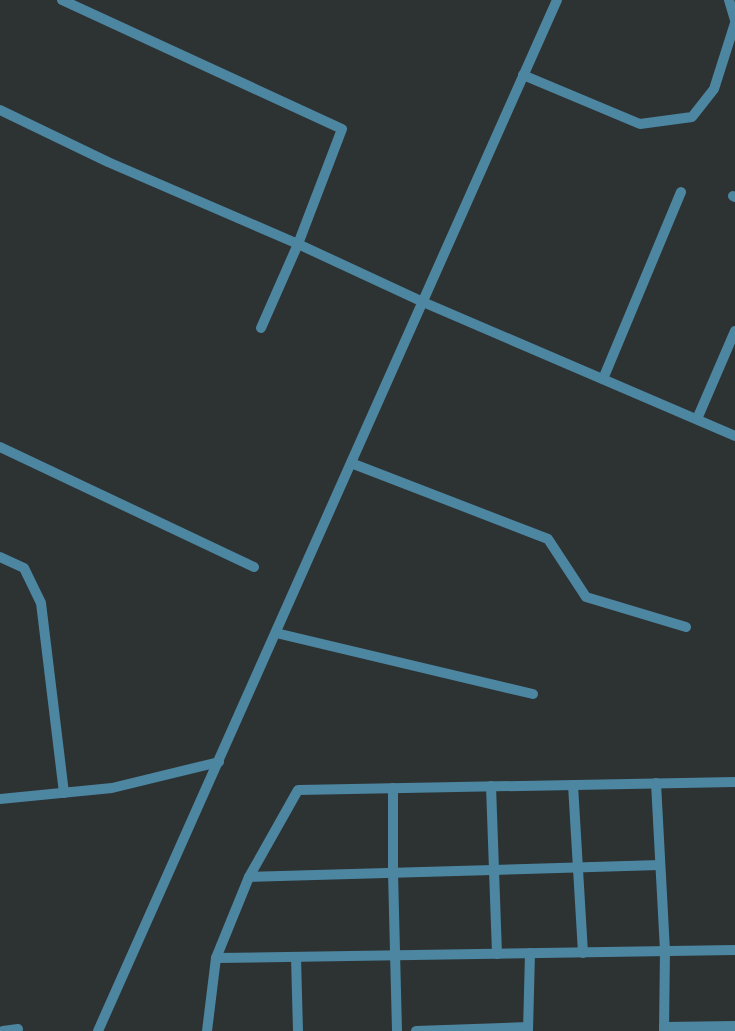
<svg xmlns="http://www.w3.org/2000/svg" width="735" height="1031" font-family="Mulish,sans-serif">
<rect width="100%" height="100%" fill="#2d3233"/>
<g fill="none" stroke-linecap="round" stroke-linejoin="round">
<g stroke="#4c86a1" stroke-width="10">
<path d="M62 0 342 129 298 244 261 328"/>
<path d="M729 0 735 20"/>
<path d="M523 75 640 124 692 117 714 89 735 23"/>
<path d="M0 110 108 162 298 244 423 302 735 436"/>
<path d="M733 196 735 197"/>
<path d="M603 379 681 192"/>
<path d="M697 419 735 331"/>
<path d="M0 447 254 567"/>
<path d="M351 463 548 539 586 597 686 627"/>
<path d="M0 557 24 568 41 603 64 793"/>
<path d="M276 633 533 694"/>
<path d="M656 783 665 951 664 1031"/>
<path d="M573 785 583 953"/>
<path d="M491 786 497 954"/>
<path d="M393 788V872L397 1031"/>
<path d="M0 799 112 788 219 762"/>
<path d="M249 877 660 865"/>
<path d="M296 957 298 1031"/>
<path d="M216 958 735 950"/>
<path d="M664 1027 735 1026"/>
<path d="M3 1031 18 1029"/>
<path d="M207 1031 216 958 249 877 298 790 735 782"/>
<path d="M416 1031 528 1027"/>
<path d="M528 1031 530 953"/>
</g>
<path stroke="#4c86a1" stroke-width="10" d="M98 1031 557 0"/>
</g>
</svg>
